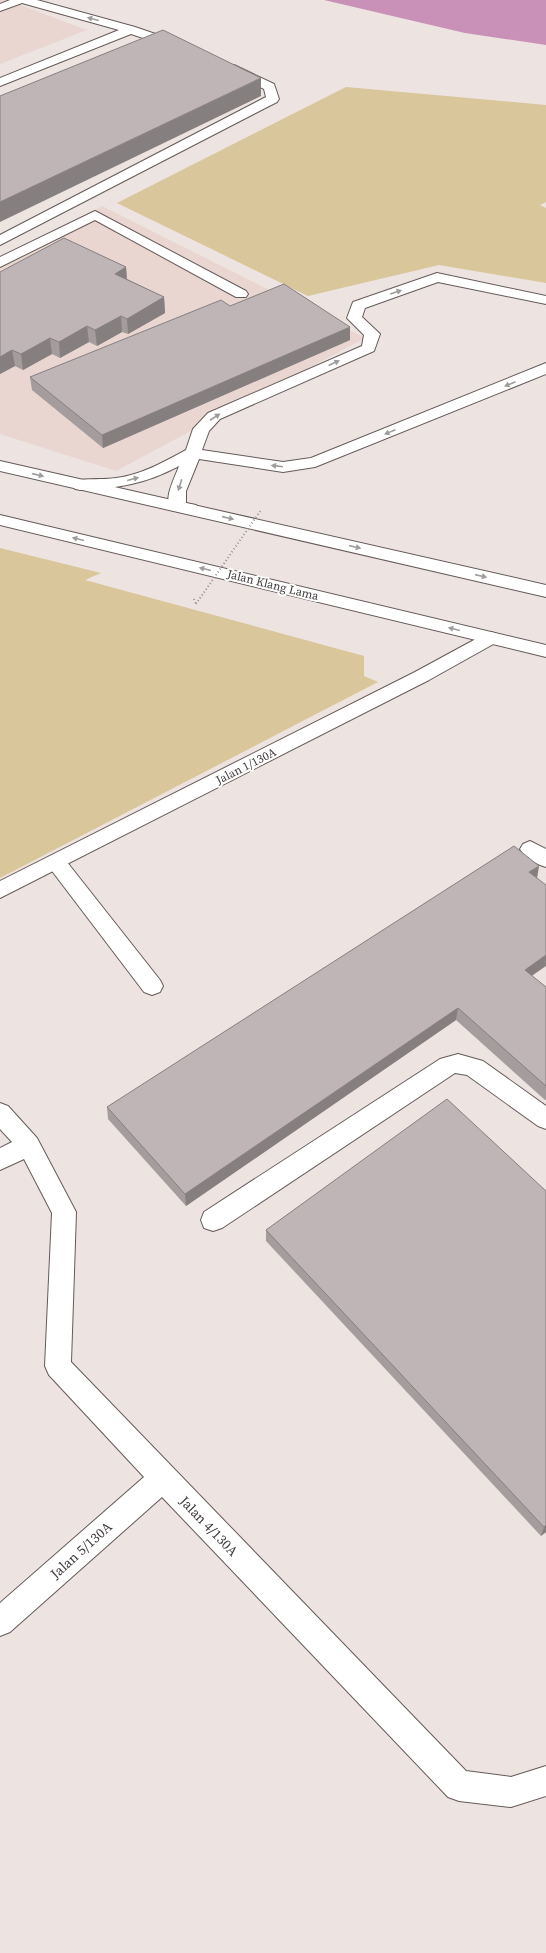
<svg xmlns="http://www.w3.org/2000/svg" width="546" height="1953" font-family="'Source Serif 4',serif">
<rect width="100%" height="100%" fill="#ede3e0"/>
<g fill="#e9d6d1">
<path d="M0 0H7L87 30 0 64Z"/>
<path d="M102 206 365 338 116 471 0 434V263Z"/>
</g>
<g fill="#d9c69a">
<path d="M346 87 546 105V202L540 205 546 208V283L439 265 308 296 117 203Z"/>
<path d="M0 548 101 573 85 580 364 656V676L378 682 0 878Z"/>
</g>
<path fill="#c991b7" d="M324 0H546V45L465 33Z"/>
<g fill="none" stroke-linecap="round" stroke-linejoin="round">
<g stroke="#645b59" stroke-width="2">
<g id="service">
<path d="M10 0H37L135 27 170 39 172 42 170 45 154 51 148 47 155 42 131 34 0 86V78L119 30 22 3 0 11V4Z"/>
<path d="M234 65 274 84 279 99 277 102 0 245V235L266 97 264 89 230 72 228 69Z"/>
<path d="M95 211 246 291 248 294 246 297H236L95 220 0 267V257Z"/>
<path d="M437 273 546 296V304L438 282 365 308 362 317 380 334 374 351 220 419 209 431 202 450 283 462 311 458 546 363V374L315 467 283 472 199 459 186 491V503L196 505 198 509 196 513 190 514 171 510C163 498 175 478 179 466 145 484 119 488 81 490L75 489 73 485 75 481C88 478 102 480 116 478 141 475 164 462 186 450L193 429 208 413 362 346 364 335 347 318 353 302Z"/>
<path d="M530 841 546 849V867C536 864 525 858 520 849L523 844Z"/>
<path d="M56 854 63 857 160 980 163 986 160 992 152 995 144 992 49 867 46 862 49 857Z"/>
<path d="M458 1054 483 1061 546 1106V1129L538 1126 467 1075 455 1073 222 1228 213 1231 204 1228 201 1220 204 1212 440 1059Z"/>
</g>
</g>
<g stroke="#645b59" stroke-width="2">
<g id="minor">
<path d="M491 632 497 634 500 638 497 642 429 680 0 898V881L415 672 485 634Z"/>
<path d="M0 1103 8 1106 37 1138 76 1212 71 1362 466 1771 511 1777 546 1766V1796L511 1807 459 1801 448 1797 162 1497 10 1632 0 1636V1603L144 1477 49 1375 45 1366 52 1213 24 1159 0 1170V1148L12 1142 0 1129Z"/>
</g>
</g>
<g stroke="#645b59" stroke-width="2">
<g id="primary">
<path d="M0 461 546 585V597L0 471Z"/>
<path d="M0 515 546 645V657L0 525Z"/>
</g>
</g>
<path stroke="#958e8c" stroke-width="2" stroke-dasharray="1 2.5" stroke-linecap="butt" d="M194 599 196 604"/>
<use href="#service" fill="#fff" fill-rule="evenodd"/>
<use href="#minor" fill="#fff" fill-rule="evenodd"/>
<use href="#primary" fill="#fff" fill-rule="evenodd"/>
<path stroke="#958e8c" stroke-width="2" stroke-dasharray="1 2.5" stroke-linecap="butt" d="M196 604 261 510"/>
</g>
<g fill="#a49c9d">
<path d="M126 267 127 279 164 297 165 313 128 334 122 332 97 346 89 342 60 358 52 354 23 370 15 366 0 374V272Z"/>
<path d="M230 306 350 340 103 448 32 390 30 377Z"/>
<path d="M537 878 532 976 546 987V1100H545L456 1020 186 1206 108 1119 107 1107Z"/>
<path d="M546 1191V1532L541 1536 266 1241V1230Z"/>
</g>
<g fill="#867f80">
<path d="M261 78V96L0 222V202Z"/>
<path d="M126 267 127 283 115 274Z"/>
<path d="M164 297 165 313 128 334 127 319Z"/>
<path d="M121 316 122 332 97 346 95 330Z"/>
<path d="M87 326 89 342 60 358 59 342Z"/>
<path d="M350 327V340L103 448 102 435Z"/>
<path d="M50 338 52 354 23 370 21 354Z"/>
<path d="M12 350 15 366 0 374V357Z"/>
<path d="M539 866 537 879 529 872Z"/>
<path d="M546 955V966L523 982 525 970Z"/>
<path d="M458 1008 456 1020 186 1206 185 1194Z"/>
<path d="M546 1525V1532L541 1536 544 1527Z"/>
</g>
<g fill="#bfb5b7" stroke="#867f80">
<path d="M163 30 261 78 0 202V96Z"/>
<path d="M64 238 126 267 115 274 164 297 127 319 121 316 95 330 87 326 59 342 50 338 21 354 12 350 0 357V272Z"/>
<path d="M284 284 350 327 102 435 30 377 221 300 230 306Z"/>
<path d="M514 846 539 866 529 872 546 885V955L525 970 546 987V1086L458 1008 185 1194 107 1107Z"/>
<path d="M447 1099 546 1191V1525L544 1527 266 1230Z"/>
</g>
<defs><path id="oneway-solid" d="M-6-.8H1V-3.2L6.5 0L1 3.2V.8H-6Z"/></defs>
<g fill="#9f9d9c">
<use href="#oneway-solid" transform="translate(93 19) rotate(-165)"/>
<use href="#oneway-solid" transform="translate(396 292) rotate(-19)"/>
<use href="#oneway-solid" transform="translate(334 363) rotate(-24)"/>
<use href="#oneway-solid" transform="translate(510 384) rotate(157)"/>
<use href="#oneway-solid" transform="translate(215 417) rotate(-33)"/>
<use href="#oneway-solid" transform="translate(390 432) rotate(158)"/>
<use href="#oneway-solid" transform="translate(277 466) rotate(-173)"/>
<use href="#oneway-solid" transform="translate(38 475) rotate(13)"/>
<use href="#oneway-solid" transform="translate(133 479) rotate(-15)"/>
<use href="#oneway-solid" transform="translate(180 485) rotate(107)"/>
<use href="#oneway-solid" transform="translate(228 518) rotate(13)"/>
<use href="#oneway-solid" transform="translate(78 539) rotate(-166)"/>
<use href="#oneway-solid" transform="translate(355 547) rotate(13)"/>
<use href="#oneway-solid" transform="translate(205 569) rotate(-166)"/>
<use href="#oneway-solid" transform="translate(481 576) rotate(13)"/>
<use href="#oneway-solid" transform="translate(454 629) rotate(-166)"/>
</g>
<g text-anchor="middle" stroke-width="4" stroke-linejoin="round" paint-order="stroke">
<g font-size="12" fill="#3f3b3a" stroke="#fff">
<text transform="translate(273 585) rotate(14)" y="4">Jalan Klang Lama</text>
<text transform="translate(246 766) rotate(-27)" y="4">Jalan 1/130A</text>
</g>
<g font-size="14" fill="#3f3b3a" stroke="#fff">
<text transform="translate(209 1526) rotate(46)" y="5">Jalan 4/130A</text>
<text transform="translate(81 1550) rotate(-42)" y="5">Jalan 5/130A</text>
</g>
</g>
</svg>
